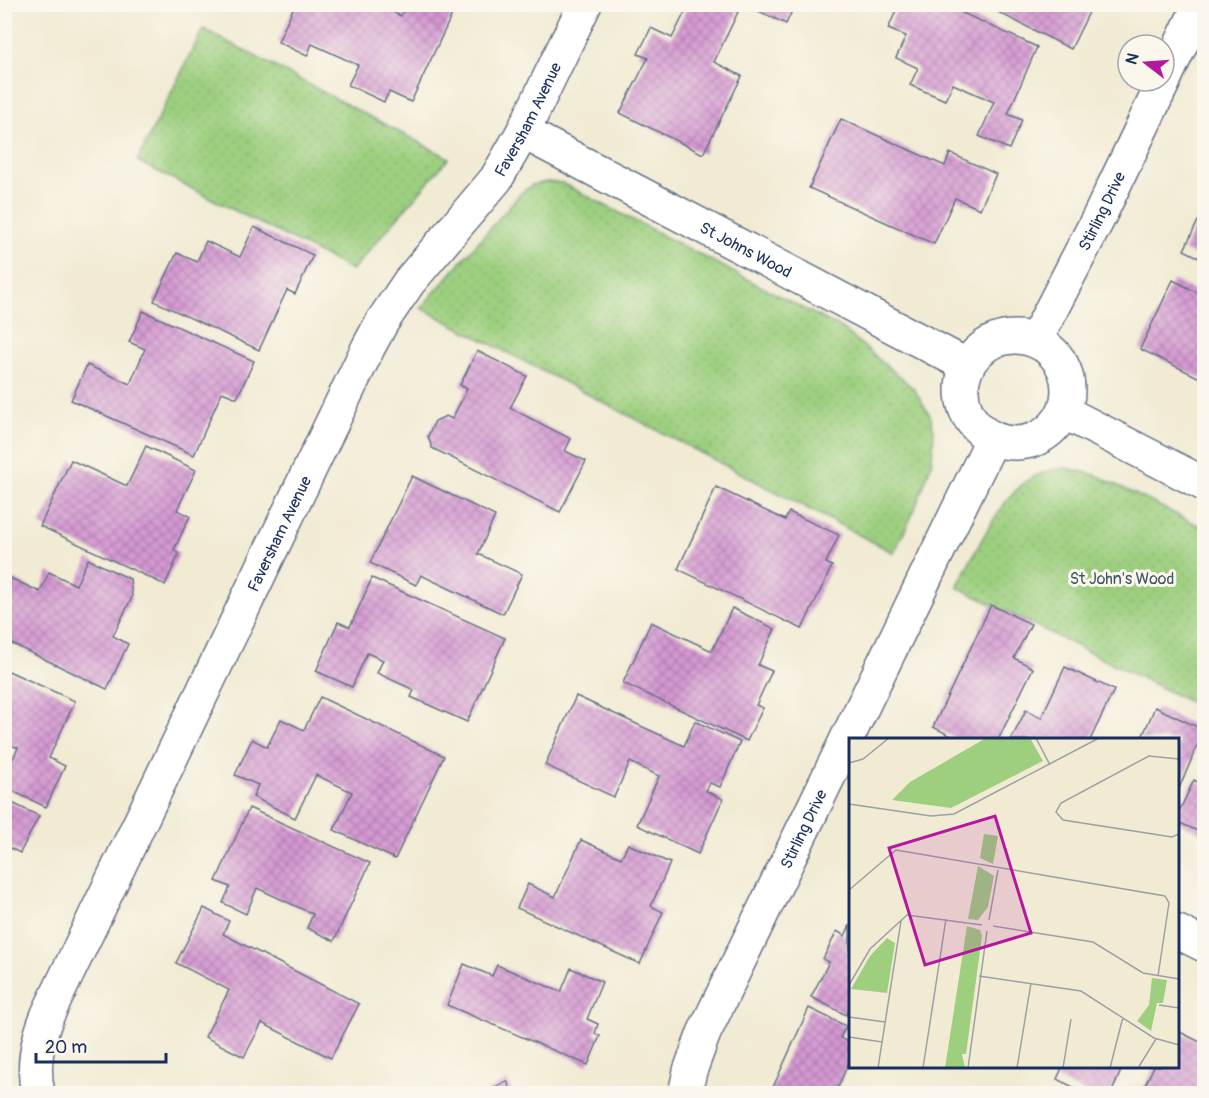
<svg xmlns="http://www.w3.org/2000/svg" width="1209" height="1098" font-family="Pangolin,sans-serif">
<defs>
<pattern id="park-dots" width="8" height="8" patternUnits="userSpaceOnUse" patternTransform="scale(1.5)"><rect width="8" height="8" fill="#9dcf7f"/><path d="M2 2h.1M6 6h.1" fill="none" stroke="#87b270" stroke-width="1.8" stroke-linecap="round"/></pattern>
<pattern id="building-cross-hatch" width="8" height="8" patternUnits="userSpaceOnUse" patternTransform="scale(1.5)"><rect width="8" height="8" fill="#d599d2"/><path d="M0 0l8 8M0 8l8-8" fill="none" stroke="#ac7dae"/></pattern>
</defs>
<rect width="100%" height="100%" fill="#fbf7ec"/>
<filter id="ink" filterUnits="userSpaceOnUse"><feTurbulence type="fractalNoise" baseFrequency=".0167" numOctaves="2"/><feDisplacementMap in="SourceGraphic" scale="12" xChannelSelector="R" yChannelSelector="G"/><feConvolveMatrix kernelMatrix="1 2 1 2 8 2 1 2 1" color-interpolation-filters="sRGB"/></filter>
<filter id="wash" filterUnits="userSpaceOnUse"><feTurbulence type="fractalNoise" baseFrequency=".008" numOctaves="4" result="noise"/><feDisplacementMap in="SourceGraphic" scale="24" xChannelSelector="R" yChannelSelector="G"/><feGaussianBlur stdDeviation="1.35" result="paint"/><feColorMatrix in="noise" values="0 0 0 0 0 0 0 0 0 0 0 0 0 0 0 0 0 1.4 0 .05"/><feComposite in="paint" operator="in"/></filter>
<g filter="url(#wash)">
<rect width="100%" height="100%" fill="#f1ebd4"/>
<g fill="url(#park-dots)" stroke="#5c7f6e" stroke-width="1.5">
<path d="M203 29 449 158 352 270 137 161Z"/>
<path d="M546 182 562 183 843 329 914 389 930 415 934 430 933 448 931 465 915 509 894 553 421 308 520 194 532 185Z"/>
<path d="M1066 468 1096 475 1204 528V709L957 587C974 555 1002 492 1035 476 1045 471 1055 469 1066 468Z"/>
</g>
<g id="blocks">
<g fill="url(#building-cross-hatch)">
<path d="M295 4H377L401 16 407 4H465L464 8 456 6 411 102 389 92 384 102 348 85 358 65 312 44 307 56 278 42Z"/>
<path d="M689 4H722L738 12 714 62 742 76 703 154 620 113 648 58 638 54 651 28 672 38Z"/>
<path d="M744 4H795L786 24Z"/>
<path d="M899 4H943L1037 47 1008 114 1022 120 1009 149 979 136 994 102 953 84 945 100 910 85 918 68 896 58 906 36 888 29Z"/>
<path d="M982 4H1093L1071 49Z"/>
<path d="M841 119 945 166 950 153 996 174 980 209 955 198 934 244 809 188Z"/>
<path d="M1198 221 1204 223V260L1184 250Z"/>
<path d="M254 227 313 255 295 294 287 290 259 350 154 301 177 253 197 262 206 241 240 257Z"/>
<path d="M1173 280 1204 296V380L1140 349Z"/>
<path d="M143 311 254 361 237 398 222 392 194 455 71 400 87 365 130 384 145 349 129 342Z"/>
<path d="M477 351 527 376 510 408 571 439 565 451 586 461 560 512 432 448 428 436 435 421 446 416 452 419 467 389 460 385Z"/>
<path d="M146 446 196 470 177 510 190 516 174 550 179 554 165 585 40 526 71 460 127 486Z"/>
<path d="M412 476 495 516 478 554 522 574 503 614 421 575 416 585 370 563Z"/>
<path d="M716 487 785 520 789 512 839 535 826 563 832 566 802 629 678 569Z"/>
<path d="M88 559 130 579 132 597 113 636 128 644 107 689 4 640V575L40 592 49 572 76 585Z"/>
<path d="M372 578 505 638 467 722 411 697 414 690 377 673 383 660 367 653 352 687 316 671 338 622 350 627Z"/>
<path d="M991 605 1031 624 1014 658 1033 668 998 740H959L933 727Z"/>
<path d="M732 608 775 629 758 665 772 671 756 705 763 708 747 741 623 683 651 622 712 651Z"/>
<path d="M1065 667 1114 690 1090 740H1011L1026 710 1041 718Z"/>
<path d="M4 669 75 701 49 758 65 766 46 807 4 787V777L18 748 4 742Z"/>
<path d="M576 696 684 746 695 721 740 742 720 787 710 783 706 791 723 799 698 854 637 825 659 776 630 762 614 797 545 765Z"/>
<path d="M320 697 444 756 395 859 334 830 352 792 316 775 295 818 253 797 258 785 235 775 252 739 267 747 281 719 304 730Z"/>
<path d="M1155 707 1204 730 1178 791V740H1141Z"/>
<path d="M1194 780 1204 785V834L1178 822V814Z"/>
<path d="M4 799 39 816 20 853 4 845Z"/>
<path d="M249 808 370 863 334 941 307 928 313 914 257 888 246 914 223 903 230 887 216 881Z"/>
<path d="M581 840 621 858 628 844 670 863 651 906 663 912 640 964 517 908 528 884 555 897Z"/>
<path d="M204 908 229 921 223 934 359 1004 331 1058 262 1023 244 1057 205 1037 229 990 176 963Z"/>
<path d="M850 925V1006L846 1015 811 997 829 962 823 959 837 931 845 936Z"/>
<path d="M464 964 492 976 497 965 561 992 571 968 602 982 587 1019 598 1024 595 1034 600 1036 588 1065 447 1005Z"/>
<path d="M809 1008 846 1026 840 1038 850 1043V1059L835 1094H770Z"/>
<path d="M1178 1031 1204 1044V1078L1197 1094H1141L1154 1066H1178Z"/>
<path d="M1063 1066H1123L1111 1094H1087L1057 1079Z"/>
<path d="M507 1081 513 1094H482Z"/>
</g>
</g>
</g>
<g filter="url(#ink)">
<use href="#blocks" fill-opacity="0" stroke="#667187" stroke-width="1.5"/>
<g fill="none" stroke-linecap="round" stroke-linejoin="round">
<g stroke="#667187" stroke-width="36">
<g id="minor">
<path d="M1164 80 1200 4"/>
<path id="s1" d="M523 132 968 366"/>
<circle cx="1015" cy="390" r="53"/>
<path id="s2" d="M1035 341 1098 219 1164 81"/>
<path d="M1064 412 1204 484"/>
<path d="M1178 932 1204 945"/>
<path id="s3" d="M38 1094C32 1065 37 1041 48 1014L368 348 382 322 409 282 496 179 523 132 585 4"/>
<path id="s4" d="M685 1094 690 1071 704 1033 993 438"/>
</g>
</g>
<use href="#minor" stroke="#fff" stroke-width="33"/>
</g>
</g>
<g text-anchor="middle" stroke-width="6" stroke-linejoin="round" paint-order="stroke">
<g font-size="16" fill="#1b2f5e" stroke="#fbf7ec">
<text dy="6" stroke="none"><textPath href="#s3" startOffset="1101">Faversham Avenue</textPath></text>
<text dy="6" stroke="none"><textPath href="#s2" startOffset="146">Stirling Drive</textPath></text>
<text dy="6" stroke="none"><textPath href="#s1" startOffset="252">St Johns Wood</textPath></text>
<text dy="6" stroke="none"><textPath href="#s3" startOffset="615">Faversham Avenue</textPath></text>
<text dy="6" stroke="none"><textPath href="#s4" startOffset="291">Stirling Drive</textPath></text>
</g>
<g font-size="16" fill="#3c5766" stroke="#fbf7ec">
<text x="1122" y="584">St John's Wood</text>
</g>
</g>
<g transform="translate(849 738)">
<rect width="330" height="330" fill="#f1ebd4"/>
<path d="M38 200 46 205 38 255 2 251 21 218Z" fill="#9dcf7f"/>
<path d="M137 0H181L194 23 102 70 43 62 61 44ZM135 96 149 98 144 126 131 120ZM129 128 145 138 139 169 129 182 119 181ZM118 188 131 192 133 198 117 316H113L116 330H96ZM303 240 318 242 314 265H308L302 293 288 283 300 267Z" fill="#9dcf7f"/>
<path fill="none" stroke="#9ba0a5" stroke-width="1.5" d="M187 0 201 27M330 21 300 18 212 65 207 74 214 82 323 99 330 96M0 25 14 21 40 0M0 66 82 78 105 76 250 0M0 152 47 112 316 158 320 165 309 238M140 182 149 132M144 188 244 204 294 235 330 241M130 238 232 253 305 300 330 307M0 247 21 211 58 177 133 187M310 267 330 270M0 279 36 284M0 299 33 304M29 330 52 183M74 330 97 181M119 330 138 193M168 330 182 245M214 330 222 281M261 330 274 279M289 330 307 301"/>
<path fill="#b5179e" fill-opacity="0.15" stroke="#b5179e" stroke-width="3" d="M146 78 182 195 76 227 40 110Z"/>
<rect width="330" height="330" fill="none" stroke="#1b2f5e" stroke-width="3"/>
</g>
<rect width="1209" height="1098" fill="none" stroke="#fbf7ec" stroke-width="24"/>
<g transform="translate(1146 63) rotate(287)"><circle r="28" fill="#fbf7ec" stroke="#a1a7b3" stroke-width="1.5"/>
<path d="M0-4.5L10 22L0 15L-10 22Z" fill="#b5179e"/>
<text y="-9" font-size="16" font-weight="bold" text-anchor="middle" fill="#1b2f5e">N</text>
</g>
<path d="M36 1053v9h130v-9" fill="none" stroke="#1b2f5e" stroke-width="3"/>
<text x="45" y="1053" font-size="18" fill="#1b2f5e" stroke="#fbf7ec" stroke-width="4.5" paint-order="stroke">20 m</text>
</svg>
